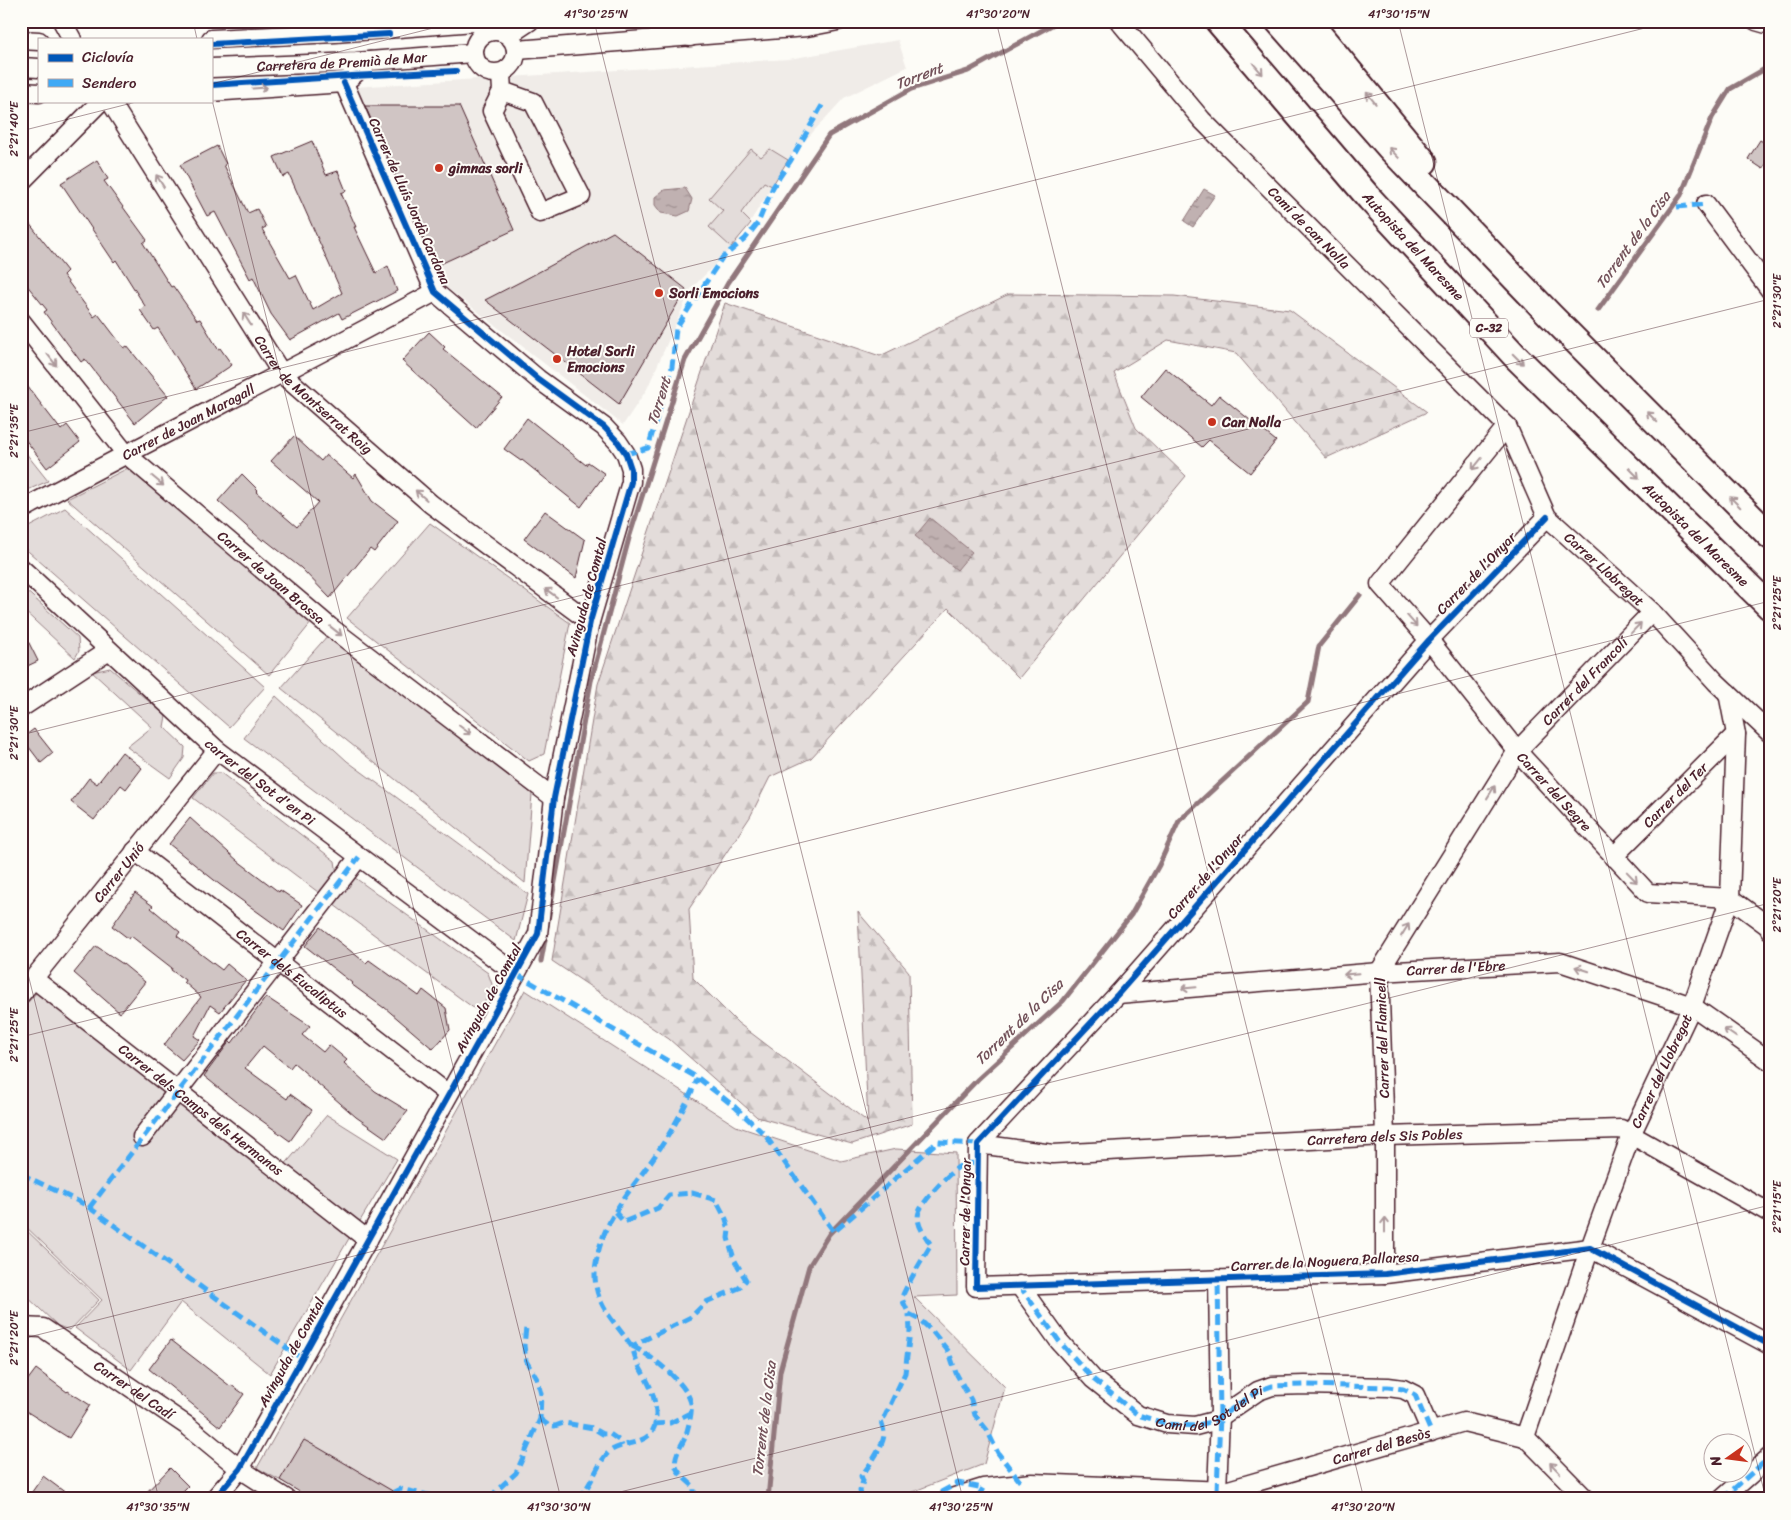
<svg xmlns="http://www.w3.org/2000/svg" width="1791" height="1520" font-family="Sriracha,sans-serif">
<defs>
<pattern id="forest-firs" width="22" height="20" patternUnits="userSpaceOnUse" patternTransform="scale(1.25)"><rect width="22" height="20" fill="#e3dcda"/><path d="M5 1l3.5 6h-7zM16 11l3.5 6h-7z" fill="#c4bcbb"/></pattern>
<pattern id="water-ripples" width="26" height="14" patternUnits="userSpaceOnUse" patternTransform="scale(1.25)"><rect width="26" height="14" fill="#c0b1b1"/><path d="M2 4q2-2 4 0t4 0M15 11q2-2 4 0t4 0" fill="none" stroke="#9e8f90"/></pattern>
</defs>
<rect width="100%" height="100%" fill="#fdfcf7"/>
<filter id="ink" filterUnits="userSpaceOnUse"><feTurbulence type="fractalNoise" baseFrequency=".02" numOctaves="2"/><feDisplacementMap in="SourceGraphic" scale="10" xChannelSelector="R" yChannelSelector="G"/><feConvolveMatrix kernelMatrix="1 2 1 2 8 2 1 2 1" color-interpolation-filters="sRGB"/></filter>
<g filter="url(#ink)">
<path fill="#f0ece8" d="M898 40 907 67 844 98 791 156 738 241 691 289 647 389 623 425 441 283 354 87 789 59Z"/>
<g fill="#e3dcda" stroke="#967e82">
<path d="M751 149 761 157 770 149 788 160 772 186 764 182 741 213 751 223 731 247 709 227 723 211 709 198Z"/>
<path d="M21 447 48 481 21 493Z"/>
<path d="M128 468 311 623 269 675 67 499Z"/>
<path d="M65 508 265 687 229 727 21 545V531Z"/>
<path d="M430 523 570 623 544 754 529 761 347 618Z"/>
<path d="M21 586 78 638 79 651 75 658 21 608Z"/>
<path d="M329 634 532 794 525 883 281 688Z"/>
<path d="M110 668 166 716 164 727 185 747 184 758 170 778 127 747 152 727 92 672Z"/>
<path d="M276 696 347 761 528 894 516 941 244 738Z"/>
<path d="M213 773H221L335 861 337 874 322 895 193 798Z"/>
<path d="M351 875 488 973 493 987 479 1012 330 902Z"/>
<path d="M525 990 736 1126 841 1161 896 1149 956 1153 957 1295 914 1297 1005 1387 984 1464 894 1499H315L257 1468Z"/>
<path d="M37 992 351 1235 270 1374 181 1302 131 1370 75 1328 102 1300 21 1222V1010Z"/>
<path d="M327 1115 397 1159 357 1226 283 1167Z"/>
<path d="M21 1225 99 1300 70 1330 58 1326 21 1291Z"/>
</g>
<path fill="url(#forest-firs)" stroke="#967e82" d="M1009 294 1174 296 1290 310 1427 412 1326 458 1236 353 1168 340 1114 373 1136 428 1186 476 1019 678 948 608 811 758 770 777 750 817 689 909 693 978 738 1023 868 1122 858 912 909 972 912 1124 852 1144 757 1117 669 1039 552 961 598 684 725 303 880 356Z"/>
<g fill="url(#water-ripples)" stroke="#91777b">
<path d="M685 188 692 199 689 211 678 216 661 213 655 205V197L664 190Z"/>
<path d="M1204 189 1215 195 1193 227 1184 221Z"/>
<path d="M930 518 972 552 957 570 915 536Z"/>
</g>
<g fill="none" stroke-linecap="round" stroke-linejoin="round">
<g stroke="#91777b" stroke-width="5">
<path d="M1598 310 1681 195 1712 118 1730 89 1770 66"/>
<path d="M547 926 591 681 629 538 685 360 728 283 829 135 911 89 968 71 1059 21"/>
<path d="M541 961 546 934"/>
<path d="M768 1499 780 1371 809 1266 829 1234 978 1079 1063 1001 1131 915 1159 865 1179 821 1308 702 1319 646 1360 595"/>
</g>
</g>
<g fill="#d0c5c4" stroke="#4a1f2b">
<path d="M365 106H459L514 230 436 266Z"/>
<path d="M1760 140 1770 146V158L1763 169 1748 159Z"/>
<path d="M312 141 326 175 338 171 346 191 341 193 356 227H354L376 273 388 266 397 291 342 319 339 313 290 340 271 314 253 277 250 279 215 212 207 216 180 165 217 146 226 164 224 165 248 213 257 209 266 227 262 229 290 278 296 275 313 310 342 293 289 174 283 177 274 157Z"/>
<path d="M97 160 108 179 104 181 147 240 143 243 171 287 173 286 197 320 200 319 218 349 220 348 232 365 196 389 158 328 154 330 140 310 145 306 116 260 114 262 61 183Z"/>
<path d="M21 213 67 271 63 275 94 317 98 314 124 348 127 346 168 396 135 423 85 359 81 362 44 312 47 310 21 278Z"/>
<path d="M613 232 686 289 619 404 485 300 522 281Z"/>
<path d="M429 332 445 347 443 349 502 397 476 428 402 361Z"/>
<path d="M1165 368 1211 405 1219 395 1276 441 1250 473 1209 440 1202 447 1141 397Z"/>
<path d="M21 378 61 430 67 425 80 442 47 468 21 434Z"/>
<path d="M527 418 586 465 588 462 605 474 581 507 522 460 521 461 504 449Z"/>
<path d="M294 436 321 461 326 455 353 478 356 474 372 501 398 521 374 552 370 549 330 598 301 568 264 539 263 541 218 501 242 474 258 490 256 492 297 527 318 502 271 461Z"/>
<path d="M545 511 585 540 576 578 524 539Z"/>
<path d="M21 627 38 661 21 669Z"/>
<path d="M34 729 53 753 41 763 22 738Z"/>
<path d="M122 752 142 768 126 789 121 785 94 820 71 802 89 778 97 784Z"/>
<path d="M190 818 238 861 279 892 280 890 302 905 284 931 219 884 169 844Z"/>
<path d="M135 893 153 906 151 908 180 932 177 936 222 970 227 964 246 980 220 1012 210 1005 194 1036 200 1040 182 1060 164 1045 201 997 184 982 185 980 171 970 172 968 131 936 129 939 112 926Z"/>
<path d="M320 927 366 963 369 960 419 996 423 990 446 1008 450 1030 433 1049 384 1007V1008L351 984 352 983 305 946Z"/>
<path d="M96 946 123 964 145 982 120 1013 74 973Z"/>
<path d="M266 997 310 1026 302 1035 323 1052 329 1045 347 1060 344 1063 375 1091 408 1111 386 1138 356 1117 294 1063 290 1068 263 1046 245 1068 287 1099 290 1094 312 1110 290 1141 236 1102 204 1076 230 1041 232 1043Z"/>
<path d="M171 1340 230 1386 231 1385 244 1394 220 1427 149 1369Z"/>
<path d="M36 1369 67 1392 68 1391 90 1405 69 1438 21 1408V1389Z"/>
<path d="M304 1440 319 1448 406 1499H311L280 1480Z"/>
<path d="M170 1468 188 1486 175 1499H140Z"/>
<path d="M43 1476 74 1499H27Z"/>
</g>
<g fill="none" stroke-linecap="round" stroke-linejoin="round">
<g stroke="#4a1f2b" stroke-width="21">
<g id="minor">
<path d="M62 21 72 39"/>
<path d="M682 21 690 37"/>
<path id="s1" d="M1119 21 1202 120 1507 426 1547 517 1652 612 1716 682 1770 733"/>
<path d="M1756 21 1770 25"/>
<circle cx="495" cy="52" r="21"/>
<path d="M507 34 518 29 530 21"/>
<path d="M211 39 335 33 487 21"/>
<path d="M21 40 39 41"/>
<path d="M517 50 807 27 838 21"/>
<path d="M21 67 39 68"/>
<path id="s2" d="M211 68 356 62 473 53"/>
<path d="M501 74 502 91 492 111 540 213 581 196 533 102 502 91"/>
<path d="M21 92 39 93"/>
<path d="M211 92 344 83 370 61"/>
<path id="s3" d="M110 101 282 374 431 504 590 622"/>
<path d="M21 182 101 101"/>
<path d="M1706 204 1770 290"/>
<path id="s4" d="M21 321 126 454 330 627 554 798"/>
<path id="s5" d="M1507 426 1380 584 1429 640 1517 751 1648 893 1730 898 1768 926 1770 930"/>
<path id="s6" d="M21 510C159 436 298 366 435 292"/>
<path d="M1547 517 1429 640 1118 994 978 1144 976 1287 1385 1274 1590 1248 1770 1345"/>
<path id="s7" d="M21 568 217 750 516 974"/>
<path d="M21 708 109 650"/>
<path id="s8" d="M135 851 448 1094"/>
<path id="s9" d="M1613 857 1736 734"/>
<path id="s10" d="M34 979 368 1240"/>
<path id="s11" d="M21 994 217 750"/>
<path id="s12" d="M1118 994 1379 972 1560 962 1692 1006 1770 1061"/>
<path d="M142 1137 359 857"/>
<path id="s13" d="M978 1144 1053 1154 1385 1136 1621 1129 1770 1213"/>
<path id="s14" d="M1385 1274V1136L1379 972 1517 751 1652 612"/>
<path d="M1019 1285 1059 1341 1093 1379 1138 1415 1167 1424 1195 1426 1214 1421 1258 1391 1272 1386 1305 1385 1388 1387 1403 1389 1415 1395 1431 1432"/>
<path id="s15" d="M21 1327 43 1328 189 1427 240 1469 287 1499"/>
<path id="s16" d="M1525 1437 1590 1248 1631 1135 1692 1006 1730 898 1736 734 1728 693"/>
<path d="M1525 1437 1586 1499"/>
<path d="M1217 1491 1220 1416 1218 1279"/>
<path d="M214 1499 240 1469 516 974 538 934 554 798 590 622 631 482V469L626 454 618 442 604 427 538 379 435 292 344 83"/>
<path id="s17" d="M948 1499 983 1488 1032 1483 1225 1491 1464 1422 1525 1437"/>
<path d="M1722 1499 1770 1457"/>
</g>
</g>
<g stroke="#4a1f2b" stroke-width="29">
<g id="highway">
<path id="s18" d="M1218 21 1370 199 1516 357 1770 607"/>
<path d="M1278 21 1389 147 1550 315 1770 536"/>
<path d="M1308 21 1424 162"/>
</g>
</g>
<use href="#minor" stroke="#fdfcf7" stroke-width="18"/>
<use href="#highway" stroke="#fdfcf7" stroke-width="25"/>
<g stroke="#3fa9f5" stroke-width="5" stroke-dasharray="10 5" stroke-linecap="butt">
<path d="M1677 207 1706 204"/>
<path d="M626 454 648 448 672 367 676 328 722 258 745 239 758 223 773 187 791 160 824 102"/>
<path d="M516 974 698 1078 735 1107 765 1135 834 1232 937 1142 978 1144"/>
<path d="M978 1163C973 1163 966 1163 962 1165 952 1169 922 1202 919 1212 915 1224 925 1235 931 1245 926 1253 902 1293 902 1298 903 1303 907 1309 909 1314L919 1319 932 1331 949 1352 956 1373 971 1400 975 1415 987 1430 998 1453 1022 1484"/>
<path d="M21 1174 84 1204 301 1358"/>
<path d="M89 1208 359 857"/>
<path d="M615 1212 624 1222 658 1208 669 1195 692 1193 716 1200 726 1219 729 1230 728 1238 734 1259 746 1280 739 1288 706 1302 691 1317 632 1346"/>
<path id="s19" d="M1019 1285 1059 1341 1093 1379 1138 1415 1167 1424 1195 1426 1214 1421 1258 1391 1272 1386 1305 1385 1388 1387 1403 1389 1415 1395 1431 1432"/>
<path d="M632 1346C649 1354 684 1381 690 1400 694 1409 688 1428 685 1438 681 1446 673 1457 676 1467 679 1475 688 1481 694 1487V1496L691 1499"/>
<path d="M540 1419 548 1425 555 1426 564 1423 593 1428 603 1434H610L620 1441 622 1446"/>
<path d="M654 1424 670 1423 690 1413"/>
<path d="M1217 1491 1220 1416 1218 1279"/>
<path d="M380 1499 400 1489 438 1497V1499"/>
<path d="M490 1499 496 1491 516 1473 540 1419 541 1394 537 1379 526 1361 524 1345 526 1328"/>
<path d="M578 1499C591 1486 596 1467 607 1454 618 1442 640 1446 651 1433 660 1422 655 1400 651 1389 647 1379 641 1371 637 1362 634 1356 634 1349 630 1344 620 1329 605 1314 599 1297 595 1287 594 1274 596 1263 604 1214 635 1187 660 1148 675 1126 687 1102 698 1078"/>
<path d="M862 1499 860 1491 863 1481 861 1476C868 1468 885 1444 884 1433 884 1430 882 1425 881 1421L885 1416 905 1373 910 1331 909 1314"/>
<path d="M928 1499 958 1483 983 1488 977 1499"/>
<path d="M1722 1499 1770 1457"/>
</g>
<g stroke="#fdfcf7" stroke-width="9">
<g id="cycleway">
<path d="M211 44 389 34"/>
<path d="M211 85 352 76 456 71"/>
<path d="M1547 517 1429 640 1118 994 978 1144 976 1287 1385 1274 1590 1248 1770 1345"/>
<path d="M214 1499 240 1469 516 974 538 934 554 798 590 622 631 482V469L626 454 618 442 604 427 538 379 435 292 344 83"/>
</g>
</g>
<use href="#cycleway" stroke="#0057b8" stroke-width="6"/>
</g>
<defs><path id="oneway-shaft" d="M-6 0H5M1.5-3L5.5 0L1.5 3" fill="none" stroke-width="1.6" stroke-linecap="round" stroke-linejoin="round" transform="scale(1.25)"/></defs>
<g stroke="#ac999b">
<use href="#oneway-shaft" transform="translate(1258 69) rotate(49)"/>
<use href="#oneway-shaft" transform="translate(260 88) rotate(-4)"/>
<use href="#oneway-shaft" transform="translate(1371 98) rotate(-129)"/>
<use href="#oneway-shaft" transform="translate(1394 153) rotate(-134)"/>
<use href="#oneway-shaft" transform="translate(160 181) rotate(-122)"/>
<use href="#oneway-shaft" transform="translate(247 319) rotate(-122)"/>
<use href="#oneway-shaft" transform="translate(1518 359) rotate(45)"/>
<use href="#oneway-shaft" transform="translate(52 360) rotate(52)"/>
<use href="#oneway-shaft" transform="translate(1652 417) rotate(-135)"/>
<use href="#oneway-shaft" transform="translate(1477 464) rotate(129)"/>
<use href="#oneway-shaft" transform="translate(1634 473) rotate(45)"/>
<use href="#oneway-shaft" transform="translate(158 481) rotate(40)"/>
<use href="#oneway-shaft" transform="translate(421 495) rotate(-139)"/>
<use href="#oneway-shaft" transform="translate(1735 502) rotate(-135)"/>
<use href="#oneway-shaft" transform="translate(551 593) rotate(-144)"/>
<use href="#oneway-shaft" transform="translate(1412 621) rotate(49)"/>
<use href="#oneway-shaft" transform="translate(1636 628) rotate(-46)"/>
<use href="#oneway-shaft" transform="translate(336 631) rotate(38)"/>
<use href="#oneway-shaft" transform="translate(465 730) rotate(37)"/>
<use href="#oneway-shaft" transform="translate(1491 792) rotate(-58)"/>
<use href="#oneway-shaft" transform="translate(1632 877) rotate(46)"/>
<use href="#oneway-shaft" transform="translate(1405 930) rotate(-58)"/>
<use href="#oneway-shaft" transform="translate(1582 969) rotate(-162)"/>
<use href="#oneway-shaft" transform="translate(1351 974) rotate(175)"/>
<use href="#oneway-shaft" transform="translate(1189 988) rotate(175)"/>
<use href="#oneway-shaft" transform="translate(1730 1033) rotate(-145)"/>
<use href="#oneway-shaft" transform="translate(1385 1225) rotate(-90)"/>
<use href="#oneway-shaft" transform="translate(1555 1468) rotate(-134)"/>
</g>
</g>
<path fill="none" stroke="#4a1f2b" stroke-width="1" stroke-opacity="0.45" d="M193 21 197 39M594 21 963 1499M996 21 1364 1499M1398 21 1766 1499M211 84 461 21M211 96 561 1499M21 131 140 101M21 433 1673 21M21 735 1770 299M21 946 159 1499M21 1037 1770 601M21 1339 1770 903M592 1499 1770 1205"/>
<g fill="#c8321e" stroke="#fdfcf7" stroke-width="2">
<circle cx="439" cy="168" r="5"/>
<circle cx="659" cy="293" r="5"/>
<circle cx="557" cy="359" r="5"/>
<circle cx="1212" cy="422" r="5"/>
</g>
<g text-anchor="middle" stroke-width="4" stroke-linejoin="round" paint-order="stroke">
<rect fill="#fdfcf7" stroke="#806168" stroke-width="1" x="1470" y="318.5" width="38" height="19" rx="4"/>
<g font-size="12" font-weight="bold" fill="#4a1f2b">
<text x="1489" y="332">C-32</text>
</g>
<g font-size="14" fill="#4a1f2b" stroke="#fdfcf7">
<text dy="5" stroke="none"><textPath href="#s2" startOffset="131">Carretera de Premià de Mar</textPath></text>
<text transform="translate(410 201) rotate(66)" y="5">Carrer de Lluís Jordà Cardona</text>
<text dy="5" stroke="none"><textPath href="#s1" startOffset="281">Camí de can Nolla</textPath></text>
<text dy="5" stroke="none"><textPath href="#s18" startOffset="298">Autopista del Maresme</textPath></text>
<text dy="5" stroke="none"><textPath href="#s3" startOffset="359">Carrer de Montserrat Roig</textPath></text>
<text dy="5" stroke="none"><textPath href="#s6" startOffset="189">Carrer de Joan Maragall</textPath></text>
<text dy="5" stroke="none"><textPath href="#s18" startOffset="702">Autopista del Maresme</textPath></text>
<text dy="5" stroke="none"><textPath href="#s1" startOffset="738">Carrer Llobregat</textPath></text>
<text transform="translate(1476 573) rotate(-46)" y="5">Carrer de l'Onyar</text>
<text dy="5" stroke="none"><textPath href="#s4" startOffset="360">Carrer de Joan Brossa</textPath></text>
<text transform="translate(586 597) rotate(-75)" y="5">Avinguda de Comtal</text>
<text dy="5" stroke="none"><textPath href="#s14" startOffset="660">Carrer del Francolí</textPath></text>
<text dy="5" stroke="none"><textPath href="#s7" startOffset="321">carrer del Sot d'en Pi</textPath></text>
<text dy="5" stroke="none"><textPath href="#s5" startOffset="474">Carrer del Segre</textPath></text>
<text dy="5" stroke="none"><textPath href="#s9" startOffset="88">Carrer del Ter</textPath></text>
<text dy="5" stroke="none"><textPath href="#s11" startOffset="156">Carrer Unió</textPath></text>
<text transform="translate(1205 876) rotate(-49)" y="5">Carrer de l'Onyar</text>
<text dy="5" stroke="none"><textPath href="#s12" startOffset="339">Carrer de l'Ebre</textPath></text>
<text dy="5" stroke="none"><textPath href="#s8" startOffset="199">Carrer dels Eucaliptus</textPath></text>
<text transform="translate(488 998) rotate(-61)" y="5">Avinguda de Comtal</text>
<text transform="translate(1382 1038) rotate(-92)" y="5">Carrer del Flamicell</text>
<text dy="5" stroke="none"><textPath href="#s16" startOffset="391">Carrer del Llobregat</textPath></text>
<text dy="5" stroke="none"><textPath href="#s10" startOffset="212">Carrer dels Camps dels Hermanos</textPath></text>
<text dy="5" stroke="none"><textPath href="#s13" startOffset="408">Carretera dels Sis Pobles</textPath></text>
<text transform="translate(965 1212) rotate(-89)" y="5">Carrer de l'Onyar</text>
<text transform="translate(1325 1261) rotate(-3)" y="5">Carrer de la Noguera Pallaresa</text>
<text transform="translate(291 1352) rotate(-61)" y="5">Avinguda de Comtal</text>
<text dy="5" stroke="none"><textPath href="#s15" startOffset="132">Carrer del Cadí</textPath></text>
<text dy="5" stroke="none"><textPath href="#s19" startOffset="255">Camí del Sot del Pi</textPath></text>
<text dy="5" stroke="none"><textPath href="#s17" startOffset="442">Carrer del Besòs</textPath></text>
</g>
<g font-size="14" font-weight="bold" fill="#4a1f2b" stroke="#fdfcf7" text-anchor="start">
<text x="449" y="173">gimnas sorli</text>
<text x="669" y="298">Sorli Emocions</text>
<text x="567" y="356">Hotel Sorli<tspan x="567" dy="16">Emocions</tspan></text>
<text x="1222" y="427">Can Nolla</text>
</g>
<g font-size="15" font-style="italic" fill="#73525a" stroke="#fdfcf7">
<text transform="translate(919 76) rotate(-21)" y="5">Torrent</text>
<text transform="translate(1633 240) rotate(-54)" y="5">Torrent de la Cisa</text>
<text transform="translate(659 401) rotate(-73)" y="5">Torrent</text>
<text transform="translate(1019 1022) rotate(-44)" y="5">Torrent de la Cisa</text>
<text transform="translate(764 1419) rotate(-83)" y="5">Torrent de la Cisa</text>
</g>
</g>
<rect width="1791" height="1520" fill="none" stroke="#fdfcf7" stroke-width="55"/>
<rect x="38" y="38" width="175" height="65" fill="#fdfcf7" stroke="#b5a4a5"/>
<rect x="48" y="54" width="25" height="8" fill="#0057b8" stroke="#b5a4a5"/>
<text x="82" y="62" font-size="15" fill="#4a1f2b">Ciclovía</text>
<rect x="48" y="79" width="25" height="8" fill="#3fa9f5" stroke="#b5a4a5"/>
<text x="82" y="88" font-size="15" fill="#4a1f2b">Sendero</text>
<g transform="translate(1728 1458) rotate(256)"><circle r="24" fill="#fdfcf7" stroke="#b5a4a5"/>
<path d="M0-4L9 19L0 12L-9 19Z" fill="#c8321e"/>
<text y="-8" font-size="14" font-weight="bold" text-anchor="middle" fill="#4a1f2b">N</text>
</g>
<rect x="28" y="28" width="1736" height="1464" fill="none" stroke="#4a1f2b" stroke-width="2"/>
<g font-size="12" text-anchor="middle" fill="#4a1f2b">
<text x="596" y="18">41°30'25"N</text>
<text x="998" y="18">41°30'20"N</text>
<text x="1399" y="18">41°30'15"N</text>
<text transform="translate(14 129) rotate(-90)" y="4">2°21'40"E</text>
<text transform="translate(1777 301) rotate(-90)" y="4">2°21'30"E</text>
<text transform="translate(14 431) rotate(-90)" y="4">2°21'35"E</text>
<text transform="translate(1777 603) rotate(-90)" y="4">2°21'25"E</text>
<text transform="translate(14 733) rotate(-90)" y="4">2°21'30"E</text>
<text transform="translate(1777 905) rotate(-90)" y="4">2°21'20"E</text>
<text transform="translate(14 1035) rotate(-90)" y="4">2°21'25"E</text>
<text transform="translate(1777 1207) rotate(-90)" y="4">2°21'15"E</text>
<text transform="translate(14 1338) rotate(-90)" y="4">2°21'20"E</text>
<text x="158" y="1511">41°30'35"N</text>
<text x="559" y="1511">41°30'30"N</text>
<text x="961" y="1511">41°30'25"N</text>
<text x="1363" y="1511">41°30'20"N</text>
</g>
</svg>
